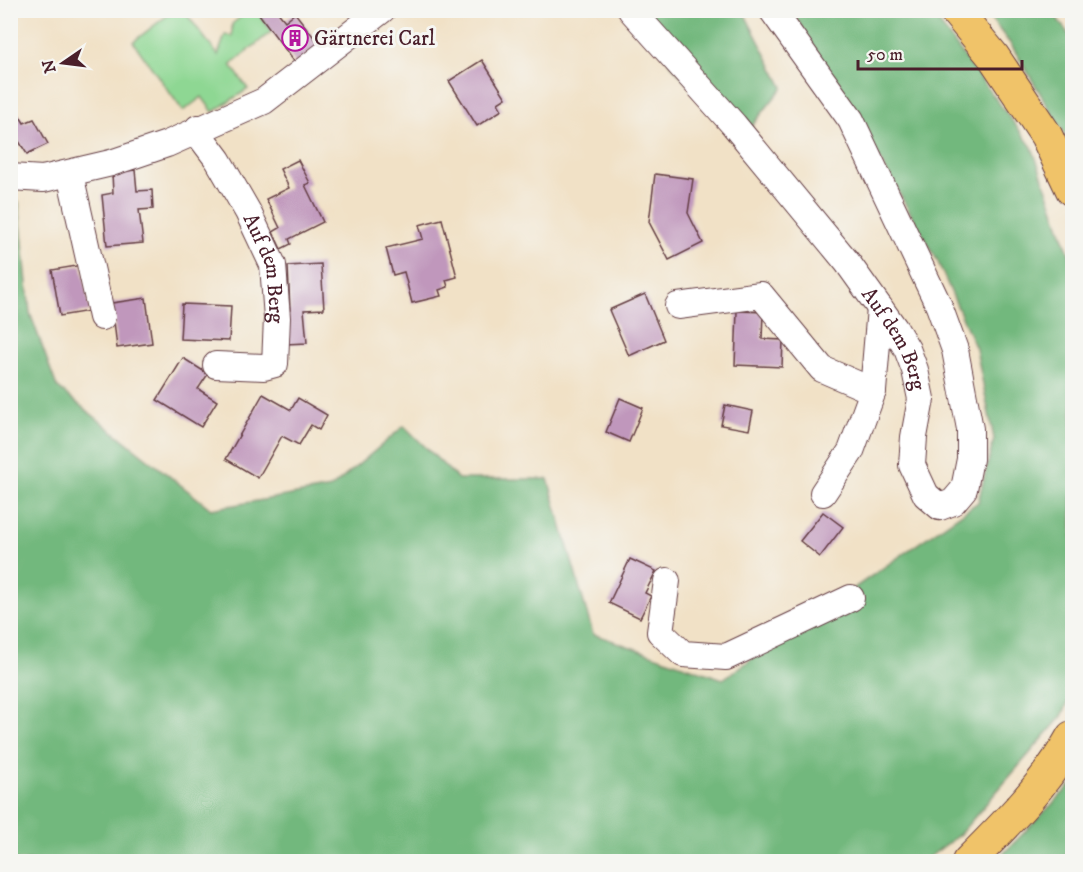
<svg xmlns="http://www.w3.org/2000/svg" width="1083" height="872" font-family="'IM FELL DW Pica',serif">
<rect width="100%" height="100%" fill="#f6f6f2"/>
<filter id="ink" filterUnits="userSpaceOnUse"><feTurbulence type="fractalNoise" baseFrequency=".0167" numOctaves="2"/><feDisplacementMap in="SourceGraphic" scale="12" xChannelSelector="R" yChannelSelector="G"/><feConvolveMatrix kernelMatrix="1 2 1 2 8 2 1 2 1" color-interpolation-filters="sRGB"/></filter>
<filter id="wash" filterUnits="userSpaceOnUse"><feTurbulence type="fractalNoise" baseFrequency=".008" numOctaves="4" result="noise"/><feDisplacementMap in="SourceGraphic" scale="24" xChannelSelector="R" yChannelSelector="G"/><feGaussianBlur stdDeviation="1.35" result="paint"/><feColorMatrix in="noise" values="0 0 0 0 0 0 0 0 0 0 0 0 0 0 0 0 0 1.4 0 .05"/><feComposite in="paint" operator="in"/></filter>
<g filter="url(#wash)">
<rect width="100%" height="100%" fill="#f1e1c6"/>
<path fill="#8ed793" stroke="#6c7b5f" stroke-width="1.5" d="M173 11H184L218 55 225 35 232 36V24L248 11H256L272 31 231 65 248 89 213 112 202 97 183 111 133 42Z"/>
<g fill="#72b87d" stroke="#5e6c54" stroke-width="1.5">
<path d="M626 11H743L783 87 738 143Z"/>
<path d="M792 11H930L1032 147 1072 262V693L1062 716 960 834 924 861H11L10 193 19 202 30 313 57 387 211 509 331 488 404 426 458 479H548L593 634 723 679 978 502 994 439 976 349 937 260 849 105Z"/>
<path d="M985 11H1052L1072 39V147L1012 46Z"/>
<path d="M1072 784V848L1060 861H996Z"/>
</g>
<g id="blocks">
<g fill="#c097bc">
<path d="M256 10H276L285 21 295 13 320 45 296 64Z"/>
<path d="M482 60 506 98 498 103 502 110 477 126 449 81Z"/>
<path d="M10 100 24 123 34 119 48 144 27 154 15 135 10 138Z"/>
<path d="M298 160 310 183 305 185 323 222 289 239 291 244 281 249 273 232 280 228 266 199 289 188 280 169Z"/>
<path d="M135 170 137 191 152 190 153 209 139 210 143 243 107 246 102 195 113 193 112 173Z"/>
<path d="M655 174 693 179 688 213 703 243 669 260 649 222Z"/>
<path d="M442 219 457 277 446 280 448 287 439 290 441 296 412 303 404 272 393 275 386 248 423 239 419 225Z"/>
<path d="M321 264 324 309 304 310 307 343 285 344 283 310H290L288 266Z"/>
<path d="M82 265 90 311 60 316 52 270Z"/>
<path d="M645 294 664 340 629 356 609 310Z"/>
<path d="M146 298 152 343 117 348 112 303Z"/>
<path d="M182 304 231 306 229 341 180 339Z"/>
<path d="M737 311 763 312 762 339 783 340 782 367 735 365Z"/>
<path d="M183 358 208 374 198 389 217 401 201 427 157 400Z"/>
<path d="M263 394 291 410 298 398 327 415 319 430 311 425 299 445 282 436 258 478 226 459Z"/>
<path d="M620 398 643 408 629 442 606 432Z"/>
<path d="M725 405 753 411 749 430 721 425Z"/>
<path d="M823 512 843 527 820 557 800 541Z"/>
<path d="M630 559 656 571 645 593 651 596 640 618 609 603Z"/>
</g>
</g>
</g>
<g filter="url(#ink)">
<use href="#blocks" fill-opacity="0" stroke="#633c42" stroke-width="1.5"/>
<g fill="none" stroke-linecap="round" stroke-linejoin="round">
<g stroke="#633c42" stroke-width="28">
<g id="minor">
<path id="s1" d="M631 10 734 125 847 262 895 329 907 349 915 370 921 399 914 437 912 465 926 495 940 507 953 502 964 489 970 459V429L955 350 939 306 851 120 772 10"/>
<path id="s2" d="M198 128 203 140 218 160 248 212 273 265 277 318 275 364 264 367 216 365"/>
<path d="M70 174 102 317"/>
<path d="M10 177 43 179 111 163 167 144 264 101 382 10"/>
<path d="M678 306 761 295 822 369 873 391"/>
<path d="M823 493 851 451 873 391 880 308"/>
<path d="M667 581 660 632 683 654 726 657 851 598"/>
</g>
</g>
<g stroke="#633c42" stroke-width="34">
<g id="major">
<path d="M955 10 993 56 1046 135 1072 190"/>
<path d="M968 862C1006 824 1046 784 1072 737"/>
</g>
</g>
<use href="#minor" stroke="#fff" stroke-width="26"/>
<use href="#major" stroke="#f0c369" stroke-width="32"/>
</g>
</g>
<defs>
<g id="building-ring" transform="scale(1.35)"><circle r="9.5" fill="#f6f6f2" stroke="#b5179e" stroke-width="1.5"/><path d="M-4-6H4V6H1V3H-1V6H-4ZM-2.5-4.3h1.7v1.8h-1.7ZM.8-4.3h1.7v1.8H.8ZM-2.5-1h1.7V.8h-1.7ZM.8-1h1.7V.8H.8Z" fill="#b5179e"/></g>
</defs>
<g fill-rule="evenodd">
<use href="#building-ring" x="295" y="38"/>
</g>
<g text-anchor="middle" stroke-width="6" stroke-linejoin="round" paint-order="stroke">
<g font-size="21" fill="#4a1f2b" stroke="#f6f6f2" text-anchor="start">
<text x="314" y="45">Gärtnerei Carl</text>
</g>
<g font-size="21" fill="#4a1f2b" stroke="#f6f6f2">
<text dy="7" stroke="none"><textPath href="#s2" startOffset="158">Auf dem Berg</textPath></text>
<text dy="7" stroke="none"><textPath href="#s1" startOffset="423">Auf dem Berg</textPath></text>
</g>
</g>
<rect width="1083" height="872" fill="none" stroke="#f6f6f2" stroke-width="36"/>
<g transform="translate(63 63) rotate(256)" stroke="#f6f6f2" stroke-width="4.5" paint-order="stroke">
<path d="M0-4.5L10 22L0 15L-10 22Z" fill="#4a1f2b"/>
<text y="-9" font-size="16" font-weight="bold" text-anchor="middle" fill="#4a1f2b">N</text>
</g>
<path d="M858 60v9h164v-9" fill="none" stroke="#4a1f2b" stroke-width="3"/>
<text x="867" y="60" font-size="18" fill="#4a1f2b" stroke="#f6f6f2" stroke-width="4.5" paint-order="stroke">50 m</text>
</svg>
